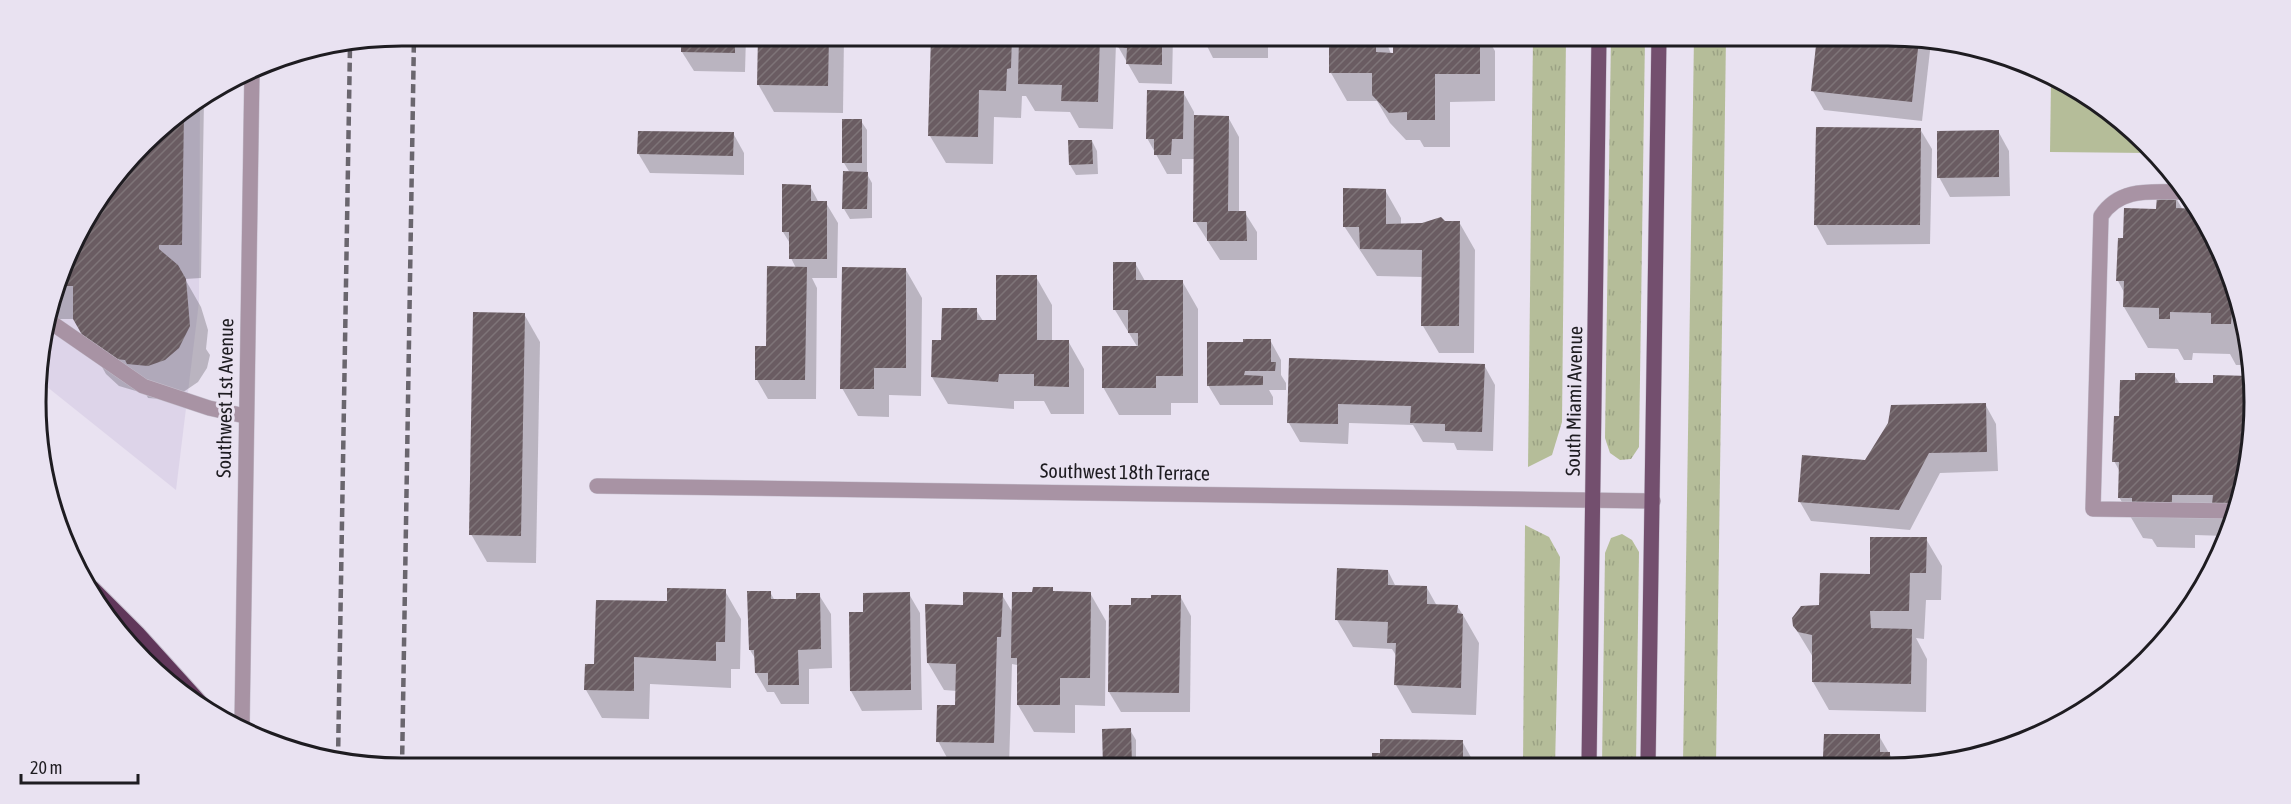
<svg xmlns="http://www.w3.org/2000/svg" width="2291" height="804" font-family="'Asap Condensed',sans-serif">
<defs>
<pattern id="grass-tufts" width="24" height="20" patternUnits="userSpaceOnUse" patternTransform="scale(1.5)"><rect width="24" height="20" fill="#b5bd99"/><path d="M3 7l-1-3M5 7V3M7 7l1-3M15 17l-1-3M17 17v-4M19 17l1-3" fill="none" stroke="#9ba284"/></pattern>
<pattern id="building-hatch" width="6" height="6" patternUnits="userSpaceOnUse" patternTransform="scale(1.5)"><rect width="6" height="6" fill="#6a5c62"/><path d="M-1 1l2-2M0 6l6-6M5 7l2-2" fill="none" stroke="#7e7478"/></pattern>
</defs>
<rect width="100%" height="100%" fill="#e9e2f1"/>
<path fill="#ddd4e9" d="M200 103 199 302 176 490 41 382 39 355 74 240 160 127Z"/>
<g fill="url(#grass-tufts)">
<path d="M1533 36H1566L1562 422 1552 455 1528 467Z"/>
<path d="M1611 36H1645L1639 447 1631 459 1620 460 1610 453 1605 438Z"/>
<path d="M1694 36H1726L1716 765H1683Z"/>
<path d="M1525 525 1549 537 1560 557 1555 766H1523Z"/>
<path d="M1622 534 1632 540 1639 552 1636 765 1602 766 1605 553 1611 538Z"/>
</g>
<path fill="#b5bd99" d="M2051 82 2112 111 2148 153 2050 152Z"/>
<g fill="#0003">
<path d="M683 36H746L745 72 694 71 682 52Z"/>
<path d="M759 36H844L843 113 774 112 758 84Z"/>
<path d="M866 36H912L913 45 873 47Z"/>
<path d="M933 36H1173L1172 84 1139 83 1116 43 1113 129 1079 128 1070 112 1035 111 1026 96H1022L1021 118 994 117 993 164 946 163 930 136Z"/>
<path d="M1202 36H1268V58H1213Z"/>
<path d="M1292 36H1384L1391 54H1395V36H1486L1495 51V101L1450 102V147H1424L1420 140H1406L1390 123 1377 101H1347L1331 73V42L1295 41Z"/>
<path d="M1819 36H1889L1931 42 1922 121 1824 110 1813 91Z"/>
<path d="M1183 92 1194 112V117H1228L1239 137V213H1245L1257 232V260H1220L1195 221V159H1182V174H1167L1147 138Z"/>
<path d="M204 100 201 278 185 279 201 307 208 330 206 349 210 355 207 368 198 382 176 397 161 399 148 398 146 394 119 386 106 374 75 319H50L74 240 160 127Z"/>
<path d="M861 121 867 130V174L872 183V218L850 219 844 209V173H850L844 163Z"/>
<path d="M1817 129H1920L1932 149 1930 244 1827 245 1816 225Z"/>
<path d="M1998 131 2009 151 2010 196 1950 197 1939 177Z"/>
<path d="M733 133 744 153V175L650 173 638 153Z"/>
<path d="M1092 141 1097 151 1098 174 1076 175 1070 165Z"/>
<path d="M810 186 819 203H826L838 223 837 278H812L817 288 816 399H768L757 380 796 268 791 258V245L783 232Z"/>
<path d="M1385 190 1401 218V224L1459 222 1475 250 1474 353H1439L1423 326V277L1377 276 1344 226Z"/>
<path d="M2176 198 2183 210H2199L2206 219 2252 354 2251 365H2236L2230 354 2193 353 2192 360H2184L2178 349 2148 348 2124 307 2125 294 2118 281 2124 239Z"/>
<path d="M1135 263 1145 281H1182L1198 309V403H1171V415H1119L1103 387 1138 348 1115 310Z"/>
<path d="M906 270 922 298 921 396 889 395V417L858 416 842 388Z"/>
<path d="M1036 277 1052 305V341H1068L1084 369V414H1051L1044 401H1014V409L948 404 932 377 943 342 976 310 983 321H997Z"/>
<path d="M524 314 540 342 536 563 487 562 471 534Z"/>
<path d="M1270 340 1281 360V375L1286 383V390H1269L1273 397V405H1220L1208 385 1245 344Z"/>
<path d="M1291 359 1484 365 1495 385 1493 451 1457 450 1454 443 1423 442 1413 425 1349 423 1348 444 1300 442 1289 423Z"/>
<path d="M2174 375 2180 384 2214 385 2250 379 2243 496 2226 536 2195 535V548L2157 547 2152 539 2143 538 2119 497 2120 472 2114 461 2121 417 2137 381Z"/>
<path d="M1985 404 1996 424 1998 471 1940 473 1910 530 1811 521 1800 502 1866 461Z"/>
<path d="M1926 539 1942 566 1941 600H1926L1924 639 1916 638 1927 659 1926 712 1829 710 1813 682V657L1794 626Z"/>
<path d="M1388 571 1396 587 1427 588 1437 606H1457L1463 615 1479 643 1476 715 1412 713 1396 685 1397 657 1392 649 1353 647 1337 620Z"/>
<path d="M725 591 741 619 740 669H731V688L650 684 649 719 602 718 586 690 596 665 668 603Z"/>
<path d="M749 592H770L775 601 797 600 819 595 831 614 832 668 809 669V704H781L774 692H767L756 673V660L750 650Z"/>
<path d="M1054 593H1090L1106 621 1105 706 1075 705V733L1034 732 1018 705 1017 665 1012 664 1009 767H952L938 741 956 707 957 691 944 690 928 663 964 606 1002 595 1014 615Z"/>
<path d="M909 594 920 613 922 710 862 711 851 691 850 613 865 614Z"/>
<path d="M1180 596 1191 616 1190 712H1121L1109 692 1132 606Z"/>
<path d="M1130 730 1136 740V766L1104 767Z"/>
<path d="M1879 736 1896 765H1830L1825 757Z"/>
<path d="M1462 741 1473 761V766H1373Z"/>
</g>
<g fill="url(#building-hatch)">
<path d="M681 36H735V53L681 52Z"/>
<path d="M758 36H829L828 86 757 85Z"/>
<path d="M931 36H1012L1011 68 1007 69 1006 91 979 90 978 137 928 136Z"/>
<path d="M1019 36H1100L1098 102 1061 101 1062 85 1018 84Z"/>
<path d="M1117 36H1162V65L1126 64 1127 48 1116 47Z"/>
<rect x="1200" y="36" width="58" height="3"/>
<path d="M1329 36H1376V52L1393 53V36H1480V74H1435V120H1407V112L1389 113 1372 95V73H1329Z"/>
<path d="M1817 36H1889L1919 40 1912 102 1811 91Z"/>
<path d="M1147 90 1184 91 1183 139H1172L1171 155H1154V139H1146Z"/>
<path d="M184 112 182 245H159V249L178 265 186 279 190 326 179 348 165 360 148 366 127 364 125 360 116 359 85 340 73 319V286H60L74 240 160 127Z"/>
<path d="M1194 115 1229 116 1228 211H1246L1247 241H1207V222H1193Z"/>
<rect x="842" y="119" width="20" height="44"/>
<path d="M1816 127 1921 128 1920 225H1814Z"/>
<path d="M1999 130V177L1937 178V131Z"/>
<path d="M638 131 734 132 733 156 637 154Z"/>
<path d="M1068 140H1092L1093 164 1069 165Z"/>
<path d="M843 171 868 172 867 209H842Z"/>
<path d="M782 184 811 185V201H827V259H789V232H782Z"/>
<path d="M1343 188 1386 189V224L1422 223 1441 217 1445 221H1460L1459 326H1421L1422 250 1360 249 1359 227H1343Z"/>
<path d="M2157 196H2176V208L2197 209 2206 219 2237 312 2232 311 2231 324H2211V313L2170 312V319H2159V308L2123 307 2124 281H2116L2118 238H2123L2124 208 2156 209Z"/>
<path d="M1113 262H1136V280H1183V376H1156V388H1102V346H1138V333H1128V310H1113Z"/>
<path d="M767 266 807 267 805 380H755V346H766Z"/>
<path d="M842 267 906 268V368H874V389H840Z"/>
<path d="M996 275H1037V340H1069V387L1034 386V374H999L998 382 931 377 932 340H941L942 308H977V320H996Z"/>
<path d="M473 312 525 313 521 536 469 535Z"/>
<path d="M1243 339H1271V362H1276L1275 371H1245L1244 375 1263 376V385L1207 386V342H1243Z"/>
<path d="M1289 358 1485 364 1482 432 1445 431V424L1410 423 1411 406 1338 404V424L1287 423Z"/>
<path d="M2135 373H2175V383H2213V375L2250 376 2243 496 2239 505 2212 504 2213 495H2172V508L2132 506V498H2118L2119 462H2112L2114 416H2119L2120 380H2135Z"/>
<path d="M1986 403 1987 452 1929 453 1899 510 1798 502 1802 455 1865 460 1888 423 1891 405Z"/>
<path d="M1870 537H1927L1926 573H1910L1909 611H1870L1871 628 1912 629 1911 684 1812 682V635L1798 632 1793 626 1792 618 1801 606 1819 605 1820 573 1870 574Z"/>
<path d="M1337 568 1388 570V585L1427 586V604L1458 605 1457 613 1463 614 1461 688 1394 685 1396 643H1387L1388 622 1335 620Z"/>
<path d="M1033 587H1053V591L1091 592 1090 678H1060V705H1017V658H1011L1012 592H1032Z"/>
<path d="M667 588 726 589 725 642H716V661L634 657V691L584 690 585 664H594L596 600 667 601Z"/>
<path d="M747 591H771V599H796V593H820L821 649 798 650 799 685H768V673H755L754 650H749Z"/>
<path d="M910 592 911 690 850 691 849 612H863V593Z"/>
<path d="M963 592 1003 593 1001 637H997L994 743 936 742 937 705H955L956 664 927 663 925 604 963 605Z"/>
<path d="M1151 595H1181L1179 693 1108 692 1109 605H1131V598H1151Z"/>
<path d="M1131 728 1132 766 1103 767 1102 729Z"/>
<path d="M1824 734H1880V752H1890V761H1895V765H1832V757H1823Z"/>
<path d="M1380 739 1463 740V766H1372V753H1380Z"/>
</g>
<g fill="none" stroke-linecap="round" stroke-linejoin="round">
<g stroke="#c4becc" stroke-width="16">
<g id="minor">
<path d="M2182 192C2151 192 2120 187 2101 216L2093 509 2237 511"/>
<path d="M49 321 143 386 209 408 245 416"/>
<path d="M597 486 1653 501"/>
<path d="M242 726 252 70"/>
</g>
</g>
<g stroke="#c4becc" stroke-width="16">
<g id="major">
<path d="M1648 765 1659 36"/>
<path d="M1589 766 1599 36"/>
</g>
</g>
<g stroke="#c4becc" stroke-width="20">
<path id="highway" d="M91 589 136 634 203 708"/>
</g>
<use href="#minor" stroke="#a893a4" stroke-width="15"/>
<use href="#major" stroke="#734f6e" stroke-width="15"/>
<use href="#highway" stroke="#60375a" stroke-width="18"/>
<g stroke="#6a666e" stroke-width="4.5" stroke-dasharray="9 4.5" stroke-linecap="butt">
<path d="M338 760 350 46"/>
<path d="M402 768 414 36"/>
</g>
</g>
<g text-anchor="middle" stroke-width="6" stroke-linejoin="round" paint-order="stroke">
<g font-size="20" fill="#1e1c21" stroke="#e9e2f1">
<text transform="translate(225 398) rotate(-89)" y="7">Southwest 1st Avenue</text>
<text transform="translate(1574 401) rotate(-89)" y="7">South Miami Avenue</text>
<text transform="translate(1125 472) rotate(1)" y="7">Southwest 18th Terrace</text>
</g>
</g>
<path d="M0 0H2291V804H0ZM402 46H1888A356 356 0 0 1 2244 402V402A356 356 0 0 1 1888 758H402A356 356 0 0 1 46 402V402A356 356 0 0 1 402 46Z" fill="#e9e2f1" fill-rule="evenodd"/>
<path fill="none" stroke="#1e1c21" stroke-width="3" d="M402 46H1888A356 356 0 0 1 2244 402V402A356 356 0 0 1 1888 758H402A356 356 0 0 1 46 402V402A356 356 0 0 1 402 46Z"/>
<path d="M21 774v9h117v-9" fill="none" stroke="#1e1c21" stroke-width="3"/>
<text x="30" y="774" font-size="18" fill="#1e1c21" stroke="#e9e2f1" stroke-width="4.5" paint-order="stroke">20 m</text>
</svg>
